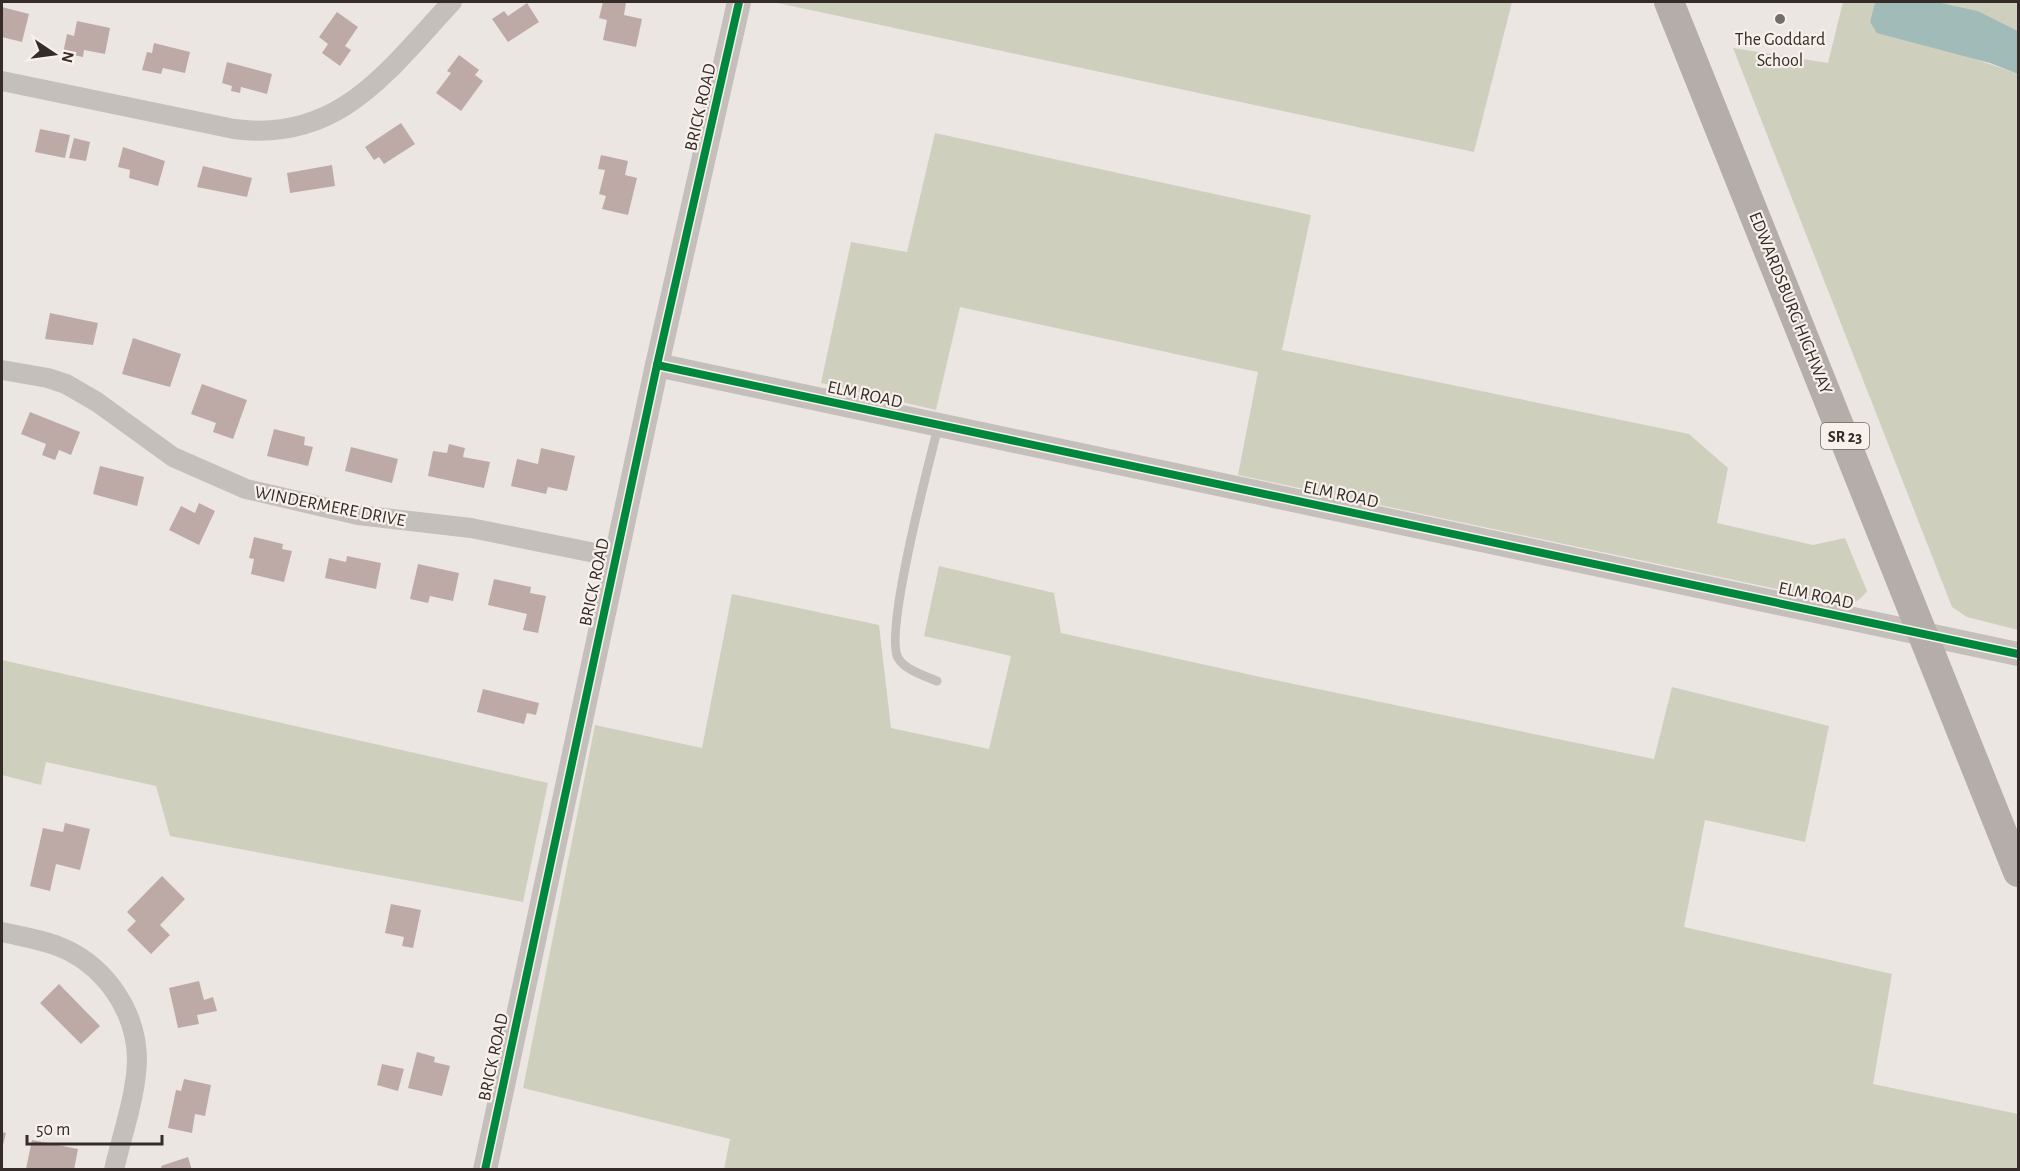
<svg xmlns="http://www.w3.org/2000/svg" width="2020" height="1171" font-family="'Alegreya Sans',sans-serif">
<rect width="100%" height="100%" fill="#ece6e3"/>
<g fill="#cfcfbe">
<path d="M773 2H1512L1474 152Z"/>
<path d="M1843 2H1875L1870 22 2018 74V630L1967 617 1952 607 1733 48 1828 63Z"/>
<path d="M1937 2H2018V31L1978 11Z"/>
<path d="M935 133 1311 215 1282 350 1689 434 1728 468 1717 523 1813 545 1845 538 1867 591C1857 605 1849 604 1833 601L1238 475 1258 372 960 307 936 410 821 383 851 242 907 252Z"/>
<path d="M939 566 1054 593 1061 633 1265 678 1654 759 1672 687 1829 726 1805 842 1705 820 1684 927 1892 974 1873 1084 2018 1114V1169H724L730 1139 523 1088 595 725 702 748 732 594 879 625 891 728 989 749 1011 656 924 636Z"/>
<path d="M2 660 548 783 523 902 170 836 156 786 46 762 41 785 2 775Z"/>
</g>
<path fill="#a1bbb8" d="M1875 2H1937L1978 11 2018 31V74L1990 63 1877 33 1870 22Z"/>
<g fill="#bdaaa6">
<path d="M603 2H626L624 15 642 19 636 47 603 40 607 20 599 18Z"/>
<path d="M527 3 539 22 508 42 492 19 504 11 508 16Z"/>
<path d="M2 7 29 14 22 42 2 37Z"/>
<path d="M337 12 358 27 345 46 351 50 340 66 322 53 328 44 319 37Z"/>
<path d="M77 21 110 28 105 54 84 50 83 57 63 53 67 34 74 36Z"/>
<path d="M154 43 190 52 185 73 163 68 161 74 142 70 147 52 152 53Z"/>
<path d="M459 55 479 70 475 75 483 81 461 111 436 93 451 73 447 71Z"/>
<path d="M227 62 272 74 267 94 241 87 240 93 231 91 232 86 222 83Z"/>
<path d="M401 123 415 144 384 164 379 157 374 160 365 147Z"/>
<path d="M40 129 70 135 65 158 35 152Z"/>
<path d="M74 138 90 142 86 161 69 158Z"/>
<path d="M123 147 165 161 158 186 129 178 130 170 118 167Z"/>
<path d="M601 155 628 161 625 175 637 178 628 215 602 209 606 196 599 194 605 170 598 169Z"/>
<path d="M332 165 335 186 290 193 287 173Z"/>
<path d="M203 166 252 178 247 197 197 187Z"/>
<path d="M50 313 98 323 93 345 45 339Z"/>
<path d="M133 338 181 354 170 387 122 374Z"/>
<path d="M202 384 247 400 233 439 213 432 216 423 191 414Z"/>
<path d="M30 412 80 432 71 455 59 450 55 460 42 455 46 444 21 434Z"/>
<path d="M274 429 305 437 304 445 313 447 308 466 267 456Z"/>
<path d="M449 444 465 448 463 457 490 462 484 488 428 476 433 451 447 453Z"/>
<path d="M351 447 398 459 392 483 345 471Z"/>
<path d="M541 448 575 456 567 491 548 487 546 494 511 486 517 459 538 464Z"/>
<path d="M100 466 144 477 137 506 93 494Z"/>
<path d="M199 503 215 511 199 545 169 530 181 506 195 513Z"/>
<path d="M254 537 283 544 282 549 292 551 284 582 251 574 254 559 249 558Z"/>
<path d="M347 556 381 563 376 589 325 578 329 558 346 562Z"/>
<path d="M418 564 459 573 453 601 430 596 428 603 410 599Z"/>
<path d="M494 579 531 587 530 593 546 596 538 633 523 630 527 614 488 605Z"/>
<path d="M483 689 539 703 536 715 527 713 524 724 477 712Z"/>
<path d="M65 823 90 829 80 870 56 864 50 891 30 886 43 828 63 832Z"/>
<path d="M162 876 185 899 160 925 170 935 151 954 127 930 136 921 127 912Z"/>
<path d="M391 904 421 910 413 948 402 946 404 937 385 933Z"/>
<path d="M199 981 204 1000 213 997 217 1011 197 1015 199 1024 178 1028 169 988Z"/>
<path d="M59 984 100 1026 81 1044 40 1003Z"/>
<path d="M417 1052 435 1057 434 1062 450 1066 442 1096 408 1088Z"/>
<path d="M382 1064 404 1069 398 1091 377 1085Z"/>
<path d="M184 1079 211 1085 205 1116 195 1114 192 1133 168 1128 176 1090 181 1091Z"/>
<path d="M2 1132 6 1133 2 1149Z"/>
<path d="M32 1140 78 1149 74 1170 26 1169Z"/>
<path d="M188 1157 192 1170H162L161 1166Z"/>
</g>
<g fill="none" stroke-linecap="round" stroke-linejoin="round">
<path stroke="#c5bfbb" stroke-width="9" d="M937 681C925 676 905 670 898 658 884 632 929 463 938 427"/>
<g stroke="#c5bfbb" stroke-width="20">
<path d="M2 81 234 129C340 143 388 70 452 2"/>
<path d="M2 370 48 378 66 384 97 402 173 457 246 489 358 515 471 528 615 557"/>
<path d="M2 932C19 936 38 939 55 945 102 962 135 1007 137 1057 137 1094 122 1134 114 1170"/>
</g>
<g stroke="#c5bfbb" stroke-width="24">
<path d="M657 365 2018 654"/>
<path d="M485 1170 657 365 739 2"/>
</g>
<path stroke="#b4adaa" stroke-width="30" d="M1669 2 2018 872"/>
<g stroke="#f8f0eb" stroke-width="11">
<g id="cycleway">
<path d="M657 365 2018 654"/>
<path d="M485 1170 657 365 739 2"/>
</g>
</g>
<use href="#cycleway" stroke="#00873e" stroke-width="8"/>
</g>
<circle fill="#756d6b" stroke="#f8f0eb" stroke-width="2" cx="1780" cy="19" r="6"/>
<g text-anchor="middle" stroke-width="4.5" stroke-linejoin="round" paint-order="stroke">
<rect fill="#f8f0eb" stroke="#706764" stroke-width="1.5" x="1821" y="423" width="48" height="26" rx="4.5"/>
<g font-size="16" font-weight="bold" fill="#352c2a">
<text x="1845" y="442">SR 23</text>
</g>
<g font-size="18" fill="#352c2a" stroke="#f8f0eb">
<text x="1780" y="45">The Goddard<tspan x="1780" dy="21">School</tspan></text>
</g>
<g font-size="18" fill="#352c2a" stroke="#f8f0eb">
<text transform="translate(700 107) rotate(-77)" y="6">BRICK ROAD</text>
<text transform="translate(1791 303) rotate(68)" y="6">EDWARDSBURG HIGHWAY</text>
<text transform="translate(865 394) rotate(12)" y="6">ELM ROAD</text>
<text transform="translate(1341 494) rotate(12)" y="6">ELM ROAD</text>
<text transform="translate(330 506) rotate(11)" y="6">WINDERMERE DRIVE</text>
<text transform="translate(594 582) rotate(-78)" y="6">BRICK ROAD</text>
<text transform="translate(1816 595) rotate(12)" y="6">ELM ROAD</text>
<text transform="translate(493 1057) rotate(-78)" y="6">BRICK ROAD</text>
</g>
</g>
<rect width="2020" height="1171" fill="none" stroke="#352c2a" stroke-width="6"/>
<g transform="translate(54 54) rotate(103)" stroke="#f8f0eb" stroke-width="4.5" paint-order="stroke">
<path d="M0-4.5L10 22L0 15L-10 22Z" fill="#352c2a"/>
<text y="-9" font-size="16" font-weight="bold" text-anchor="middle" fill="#352c2a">N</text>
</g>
<path d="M27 1135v9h135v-9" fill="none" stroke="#352c2a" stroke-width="3"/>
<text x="36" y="1135" font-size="18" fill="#352c2a" stroke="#f8f0eb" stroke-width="4.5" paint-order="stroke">50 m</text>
</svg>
